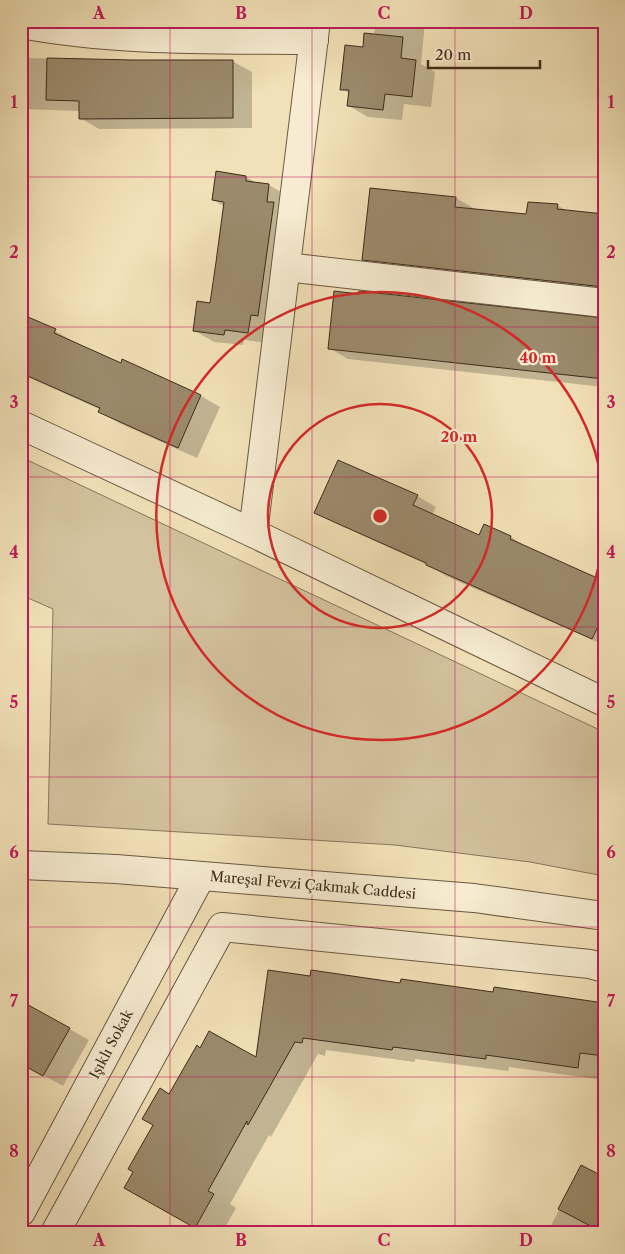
<svg xmlns="http://www.w3.org/2000/svg" width="625" height="1254" font-family="'Libre Caslon Text',serif">
<rect width="100%" height="100%" fill="#f2e1b8"/>
<filter id="stains"><feTurbulence type="fractalNoise" baseFrequency=".004" numOctaves="4"/><feColorMatrix values="0 0 0 0 .2 0 0 0 0 .09 0 0 0 0 .02 0 0 0 .5 -.17"/></filter>
<radialGradient id="worn" r=".72"><stop offset=".6" stop-color="#630" stop-opacity="0"/><stop offset="1" stop-color="#630" stop-opacity=".3"/></radialGradient>
<path fill="#d3c29d" stroke="#88775c" d="M21 457 604 732V876L530 862 395 845 48 824 53 609 21 595Z"/>
<g fill="#0003">
<path d="M376 21H425L421 64 435 72 431 107 404 104 402 120 368 117 349 106 350 94 342 89 364 49 374 35Z"/>
<path d="M578 21H604V24Z"/>
<path d="M21 54 30 58 132 62 232 61 252 72V128L99 129 80 118V111L21 109Z"/>
<path d="M217 173 246 177 257 183 269 185 288 196 268 343 244 340 243 345 214 342 195 331 211 305 225 207 213 200Z"/>
<path d="M371 189 456 198 475 209 528 215 557 205 567 211 604 215V295L383 270 364 259Z"/>
<path d="M21 315 55 331 74 342V344L121 365 123 361 201 396 220 407 197 458 119 423 100 412 101 410 21 374Z"/>
<path d="M604 320V387L348 359 329 348Z"/>
<path d="M417 496 436 507 432 515 479 537 484 525 511 537 530 549 604 582V645L446 576 428 565 335 523 316 512Z"/>
<path d="M311 977 604 1004V1080L509 1067 508 1071 415 1059V1062L326 1050 325 1056 318 1054 271 1137 269 1135 230 1204 236 1208 222 1233H205L125 1188 170 1096 201 1049 257 1059Z"/>
<path d="M21 1002 89 1040 63 1086 21 1063Z"/>
<path d="M582 1167 604 1233H547Z"/>
</g>
<g fill="#9b8a6c" stroke="#3d2c1a">
<path d="M364 33 403 37 401 58 416 60 412 97 385 94 383 110 347 106 349 90H340L345 45 363 47Z"/>
<path d="M47 58 132 60H233V118L79 119V101L46 100Z"/>
<path d="M216 171 246 176V181L269 184 267 202H274L258 316 251 315 248 333 225 330 224 335 193 331 197 301 210 303 216 262 224 202 212 200Z"/>
<path d="M370 188 456 197 455 207 526 214 528 202 558 204 557 209 604 214V287L362 260Z"/>
<path d="M334 291 359 294V291L604 318V379L328 349Z"/>
<path d="M28 317 56 329 54 333 121 363 122 359 201 395 178 448 98 412 100 408 21 373V333Z"/>
<path d="M338 460 418 495 413 505 479 535 484 524 511 536 510 539 604 581V614L592 639 426 565V563L314 513Z"/>
<path d="M268 970 310 976 311 970 400 983 401 979 493 992 494 987 604 1003V1056L580 1053 578 1068 486 1055V1059L393 1047 392 1050 303 1038 302 1043 295 1042 248 1125 247 1124V1121L208 1191 214 1194 195 1228 124 1188 133 1172 128 1169 153 1125 142 1119 160 1088 169 1094 197 1045 200 1048 209 1031 256 1057Z"/>
<path d="M21 1001 70 1028 43 1076 21 1064Z"/>
<path d="M581 1165 604 1177V1233L558 1209Z"/>
</g>
<g fill="none" stroke-linecap="round" stroke-linejoin="round">
<g stroke="#6a5942" stroke-width="30">
<g id="minor">
<path d="M21 24C117 42 217 39 314 40"/>
<path d="M286 267 604 303"/>
<path d="M21 425 253 533 604 702"/>
<path d="M253 533 316 21"/>
<path d="M21 865 116 869 474 898 604 916"/>
<path d="M21 1212 201 876"/>
<path d="M55 1233 222 927 590 964 604 968"/>
</g>
</g>
<use href="#minor" stroke="#f7ecd1" stroke-width="28"/>
</g>
<path fill="none" stroke="#c2185b" stroke-width="1" stroke-opacity="0.55" d="M170 21V1233M312 21V1233M455 21V1233M21 177H604M21 327H604M21 477H604M21 627H604M21 777H604M21 927H604M21 1077H604"/>
<g fill="none" stroke="#d62828" stroke-width="2.5">
<circle cx="380" cy="516" r="112"/>
<path d="M604 528A224 224 0 1 1 604 504"/>
</g>
<g text-anchor="middle" stroke-width="4.5" stroke-linejoin="round" paint-order="stroke">
<g font-size="14" fill="#3d2c1a" stroke="#f7ecd1">
<text transform="translate(313 885) rotate(5)" y="5">Mareşal Fevzi Çakmak Caddesi</text>
<text transform="translate(111 1044) rotate(-62)" y="5">Işıklı Sokak</text>
</g>
</g>
<circle cx="380" cy="516" r="8" fill="#d62828" stroke="#f7ecd1" stroke-width="2.5"/>
<g font-size="15" text-anchor="middle" font-weight="bold" fill="#d62828" stroke="#f7ecd1" stroke-width="4.5" stroke-linejoin="round" paint-order="stroke">
<text x="538" y="363">40 m</text>
<text x="459" y="442">20 m</text>
</g>
<rect width="625" height="1254" fill="none" stroke="#f2e1b8" stroke-width="55"/>
<path d="M428 60v8h112v-8" fill="none" stroke="#3d2c1a" stroke-width="2.5"/>
<text x="435" y="60" font-size="15" fill="#3d2c1a" stroke="#f7ecd1" stroke-width="4" paint-order="stroke">20 m</text>
<rect x="28" y="28" width="570" height="1198" fill="none" stroke="#c2185b" stroke-width="2"/>
<g font-size="16" text-anchor="middle" font-weight="bold" fill="#c2185b">
<text x="99" y="19">A</text>
<text x="241" y="19">B</text>
<text x="384" y="19">C</text>
<text x="526" y="19">D</text>
<text x="14" y="108">1</text>
<text x="611" y="108">1</text>
<text x="14" y="258">2</text>
<text x="611" y="258">2</text>
<text x="14" y="408">3</text>
<text x="611" y="408">3</text>
<text x="14" y="558">4</text>
<text x="611" y="558">4</text>
<text x="14" y="708">5</text>
<text x="611" y="708">5</text>
<text x="14" y="858">6</text>
<text x="611" y="858">6</text>
<text x="14" y="1007">7</text>
<text x="611" y="1007">7</text>
<text x="14" y="1157">8</text>
<text x="611" y="1157">8</text>
<text x="99" y="1246">A</text>
<text x="241" y="1246">B</text>
<text x="384" y="1246">C</text>
<text x="526" y="1246">D</text>
</g>
<rect width="100%" height="100%" filter="url(#stains)"/>
<rect width="100%" height="100%" fill="url(#worn)"/>
</svg>
